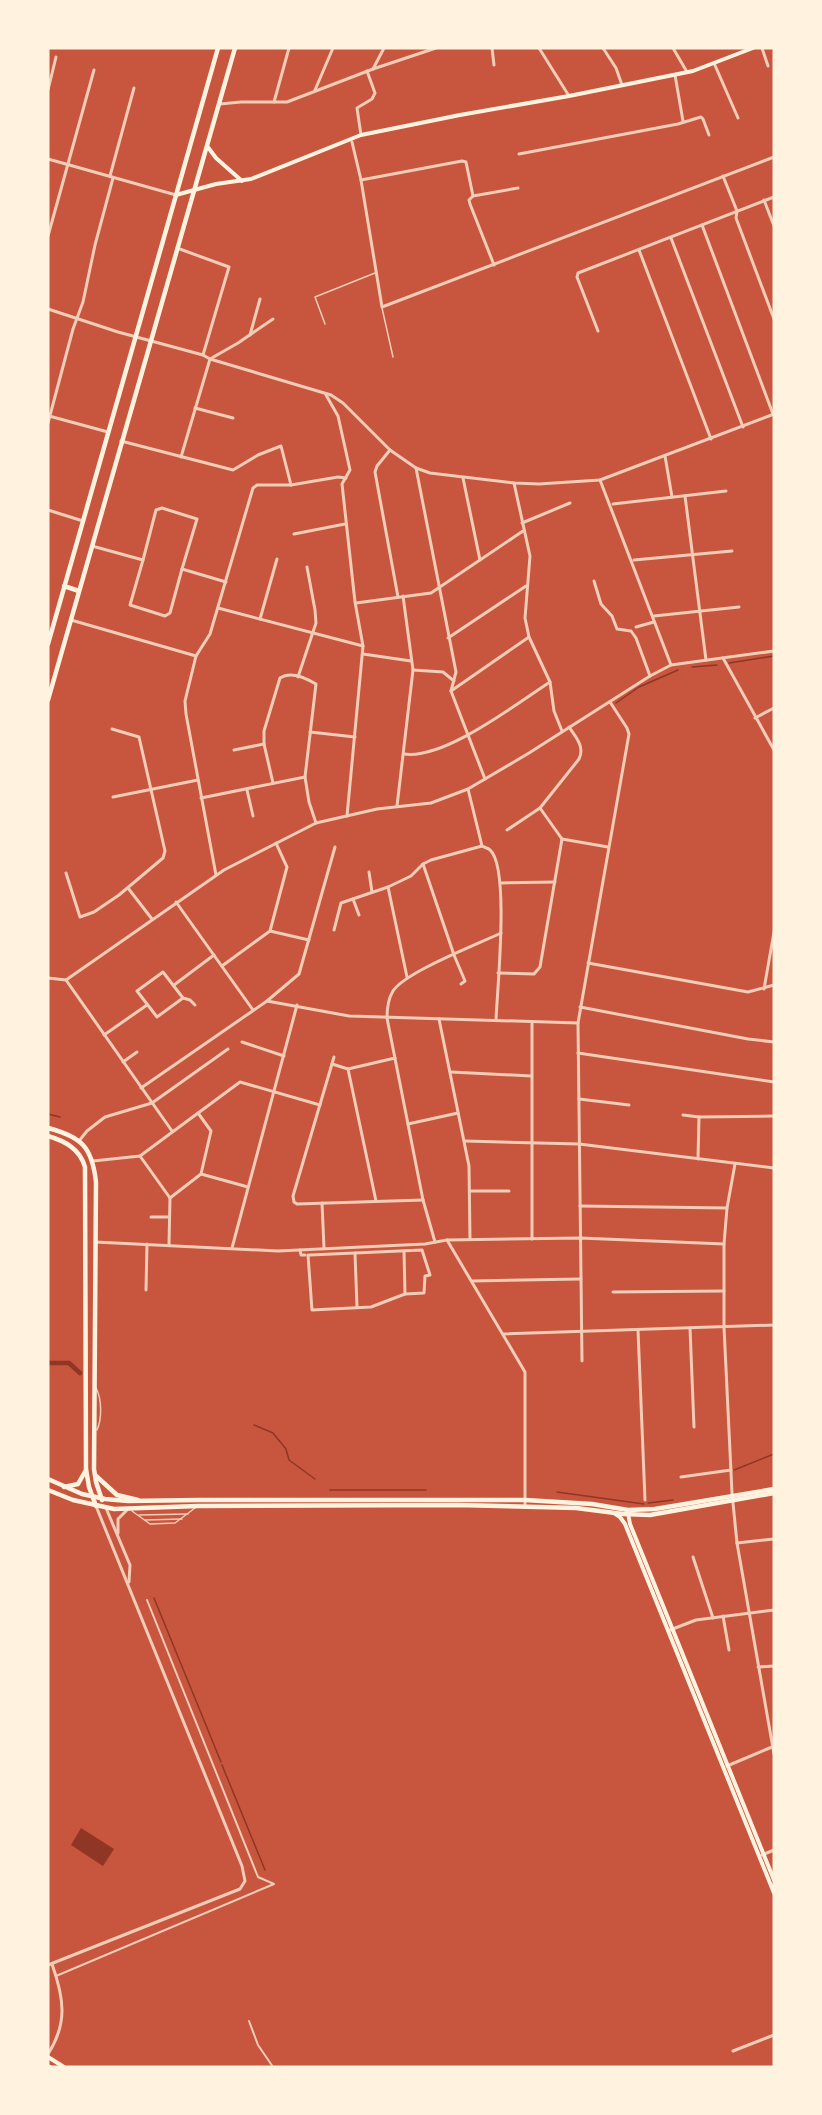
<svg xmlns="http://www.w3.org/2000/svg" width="822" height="2115" font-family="'Alegreya Sans',sans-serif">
<rect width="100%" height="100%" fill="#c8553d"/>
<path fill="#8f3625" d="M81 1828 114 1849 103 1866 71 1845Z"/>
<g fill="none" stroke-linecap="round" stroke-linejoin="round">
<g stroke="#8f3625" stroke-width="1.5">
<path d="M729 663 774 656"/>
<path d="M692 667 717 665"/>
<path d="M616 703 639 687 678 670"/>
<path d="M48 1114 60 1117"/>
<path d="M254 1425 273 1433 286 1449 289 1460 315 1479"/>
<path d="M734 1470 774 1454"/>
<path d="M330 1490H426"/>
<path d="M557 1492 644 1504"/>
<path d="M648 1503 673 1500"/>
<path d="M154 1598 221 1762"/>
<path d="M222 1765 265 1870"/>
</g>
<path stroke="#8f3625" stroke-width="4.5" d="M48 1363H69L80 1373"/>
<g stroke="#f1ccb7" stroke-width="1.5">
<path d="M382 308 393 357"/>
<path d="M325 324 315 297 375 273"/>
<path d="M96 1388C102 1399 102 1419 97 1430"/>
<path d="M132 1511 150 1524 175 1523 195 1508"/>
<path d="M139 1515 188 1514"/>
<path d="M145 1520 182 1519"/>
</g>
<g stroke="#f1ccb7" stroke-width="2">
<path d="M56 1976 274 1884 258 1877 147 1600"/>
<path d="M249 2021 258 2045 273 2067"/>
</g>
<g stroke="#f1ccb7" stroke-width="3">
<path d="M492 48 494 65"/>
<path d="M539 48 569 96"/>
<path d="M603 48 616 68 622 85"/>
<path d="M673 48 687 72"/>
<path d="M762 48 768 66"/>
<path d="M714 63 738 118"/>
<path d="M373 69 384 48"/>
<path d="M675 75 683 121"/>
<path d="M48 90 56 57"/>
<path d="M315 90 333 48"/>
<path d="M274 102 289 48"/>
<path d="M220 104 241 102H287L373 69 436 48"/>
<path d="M361 135 357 108 372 99 375 93 367 71"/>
<path d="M352 142 361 180 382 307 774 157"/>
<path d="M519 154 678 124 701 117 703 119 709 135"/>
<path d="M110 176 134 88"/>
<path d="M723 176 737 211 736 218 774 319"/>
<path d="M361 180 462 161 466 162 473 196 469 200 470 204 494 265"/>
<path d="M473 196 518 188"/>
<path d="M764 200 774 226"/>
<path d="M702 225 773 414"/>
<path d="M48 236 94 70"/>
<path d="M671 238 743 427"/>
<path d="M177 248 229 267 203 355"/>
<path d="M639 250 711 439"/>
<path d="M48 309 118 332 203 355 210 359 331 395 343 403 390 450 416 468 430 473 514 483 539 484 600 480 774 414"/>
<path d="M598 331 577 277 578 273 774 197"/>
<path d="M250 335 260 299"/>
<path d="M326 395 338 416 350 470 342 484 355 602 363 646 347 816"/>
<path d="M195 408 233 418"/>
<path d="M49 416 108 432"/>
<path d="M48 423 73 329 83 302 95 245 113 178"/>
<path d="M121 441 233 470 258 455 281 446 291 485"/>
<path d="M390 450 377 466 375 472 398 597"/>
<path d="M665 456 672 497"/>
<path d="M181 457 210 359 238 343 273 319"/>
<path d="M416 468 456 672 451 691 485 779"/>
<path d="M463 478 480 560"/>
<path d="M600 480 671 665"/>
<path d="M514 483 530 556 525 618 529 637 550 682 554 711 562 731"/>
<path d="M685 496 706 660"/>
<path d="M613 504 726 491"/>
<path d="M48 510 83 521"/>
<path d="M522 523 570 503"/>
<path d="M294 534 345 524"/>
<path d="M92 546 143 560 130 605 165 616 170 613 182 569 226 582"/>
<path d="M143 560 156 510 162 508 197 519 182 569"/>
<path d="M634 560 732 551"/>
<path d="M594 581 601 604 612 616 617 629 631 631 636 638 650 676"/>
<path d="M356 603 431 593 523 531"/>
<path d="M218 608 363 646"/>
<path d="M654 616 739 607"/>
<path d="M260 619 277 559"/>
<path d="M71 620 196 656"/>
<path d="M636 627 654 622"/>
<path d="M448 638 526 586"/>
<path d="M363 654 411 661"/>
<path d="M413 670 443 672 454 681"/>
<path d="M298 677 316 623 315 610 307 567"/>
<path d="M451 691 529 637"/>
<path d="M755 718 774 708"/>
<path d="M310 732 355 737"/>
<path d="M234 750 264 744"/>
<path d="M404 754C444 760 516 704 550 682"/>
<path d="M273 783 264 744V731L280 678C290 671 306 678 316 684L305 777 309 802 316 823"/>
<path d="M468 789 482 846"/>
<path d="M247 790 253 816"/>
<path d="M113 797 198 780"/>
<path d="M201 798 305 777"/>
<path d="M397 806 413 670 403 596"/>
<path d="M507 830 540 808 579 759C585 747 576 737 569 727"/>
<path d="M562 839 608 847"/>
<path d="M423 864 454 955 465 981 461 984"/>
<path d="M369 872 372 892"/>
<path d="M66 873 80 917 94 912 119 895 163 858 165 851 139 737 112 729"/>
<path d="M216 875 186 714 185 701 196 656 210 634 253 488 257 485H291L338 477 346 478"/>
<path d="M501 883 555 882"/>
<path d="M128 888 152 919"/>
<path d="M353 899 359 915"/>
<path d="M176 902 253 1010"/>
<path d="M334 930 341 903 388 887"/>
<path d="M270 931 309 940"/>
<path d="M588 963 748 992 774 985"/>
<path d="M222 966 270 931 287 867 276 843"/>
<path d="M163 972 183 998 157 1017 137 991Z"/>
<path d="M498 973 534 974 540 967 562 839 540 808"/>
<path d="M407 977 388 887 411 876 423 864 431 860 482 846C483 847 489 848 490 850 510 867 497 991 496 1020"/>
<path d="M66 980 172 1131"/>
<path d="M174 985 214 955"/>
<path d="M764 989 774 932"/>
<path d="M183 998 190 1000 195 1005"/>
<path d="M267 1001 349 1016 578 1023"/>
<path d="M580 1007 748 1039 774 1042"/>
<path d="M439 1019 469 1166 470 1239"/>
<path d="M532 1022V1239"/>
<path d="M104 1035 147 1005"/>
<path d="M242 1042 284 1056"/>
<path d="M578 1053 774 1082"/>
<path d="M334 1057 293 1196 294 1202 297 1204 423 1200"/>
<path d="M123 1062 137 1052"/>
<path d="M332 1064 348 1069 376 1201"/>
<path d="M348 1069 395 1058"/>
<path d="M451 1072 531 1076"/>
<path d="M141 1088 267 1001 299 974 335 847"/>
<path d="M579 1099 629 1105"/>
<path d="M683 1115 699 1117"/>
<path d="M408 1124 458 1113"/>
<path d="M79 1141 87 1131 105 1117 152 1103 228 1049"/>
<path d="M465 1141 579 1144 774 1168"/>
<path d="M140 1156 170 1198 169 1245"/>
<path d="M698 1159 699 1117 774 1116"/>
<path d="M93 1161 140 1156 240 1082 320 1105"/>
<path d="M735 1164 727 1208 724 1244V1327L732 1493 737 1543 774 1754"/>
<path d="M201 1174 248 1187"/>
<path d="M470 1191H509"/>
<path d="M170 1198 201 1174 211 1131 198 1113"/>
<path d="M322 1203 324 1248"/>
<path d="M580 1206 727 1208"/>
<path d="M151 1217H169"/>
<path d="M447 1240 525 1372V1506"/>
<path d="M95 1242 278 1251 425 1244 447 1240 580 1238 724 1244"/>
<path d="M435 1242 423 1200 387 1018C387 1008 388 999 393 991 405 972 478 944 501 933"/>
<path d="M232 1248 297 1005"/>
<path d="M300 1250 301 1255H305"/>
<path d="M404 1251 405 1294"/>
<path d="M355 1253 357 1307"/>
<path d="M308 1255 312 1310 371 1307 405 1294 424 1293 425 1276 430 1275 422 1250 310 1255"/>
<path d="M472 1281 581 1279"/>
<path d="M146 1290 147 1244"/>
<path d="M613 1292 724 1291"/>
<path d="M690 1328 694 1427"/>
<path d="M638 1330 645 1500"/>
<path d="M503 1334 774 1325"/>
<path d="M582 1361 578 1023 629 734 627 728 610 702"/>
<path d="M681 1477 731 1470"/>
<path d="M106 1508 130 1565 129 1582"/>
<path d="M118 1533V1519L127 1510"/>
<path d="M737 1543 774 1539"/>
<path d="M693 1557 713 1618"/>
<path d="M723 1616 729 1650"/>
<path d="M670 1630 696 1620 774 1610"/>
<path d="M758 1667 774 1666"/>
<path d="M727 1766 772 1747"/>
<path d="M762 1855 774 1850"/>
<path d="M48 1965 240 1889 245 1881 242 1866 96 1506"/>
<path d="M733 2051 774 2035"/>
<path d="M48 2054C68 2023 64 1998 52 1964"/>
</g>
<g stroke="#f1ccb7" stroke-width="3">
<path d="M48 159 176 195"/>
<path d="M723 658 774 750"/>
<path d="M48 978 66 980 224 870 316 823 377 809 431 803 468 789 529 753 650 676 671 665 774 651"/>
</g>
<g stroke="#fff3e0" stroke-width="4">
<path d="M207 146 216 158 242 181"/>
<path d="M176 195 216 184 251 179 361 135 460 115 569 96 693 71 753 48"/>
<path d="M614 1513 620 1517 625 1524 774 1893"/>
<path d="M628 1513 630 1524 774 1880"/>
<path d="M48 2057 64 2067"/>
<path d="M48 2066 50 2067"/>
</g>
<g stroke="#fff3e0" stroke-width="4.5">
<path d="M48 1128C82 1137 92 1147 96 1182L94 1469 96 1482 102 1500"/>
<path d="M48 1136C65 1141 80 1149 85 1167L86 1469 89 1487 96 1506"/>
<path d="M95 1475 117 1495 138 1500"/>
<path d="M48 1479 82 1494 105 1499 128 1501 199 1500H525L592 1504 628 1510 655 1509 774 1489"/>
<path d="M64 1487 78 1484 86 1470"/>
<path d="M48 1490 73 1500 114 1509 198 1506 457 1505 576 1508 623 1514 650 1515 774 1493"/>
</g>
<g stroke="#fff3e0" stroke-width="4.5">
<path d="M64 586 79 591"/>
<path d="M48 644 218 48"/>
<path d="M48 700 235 48"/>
</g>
</g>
<rect width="822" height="2115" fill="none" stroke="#fff3e0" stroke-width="99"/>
</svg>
